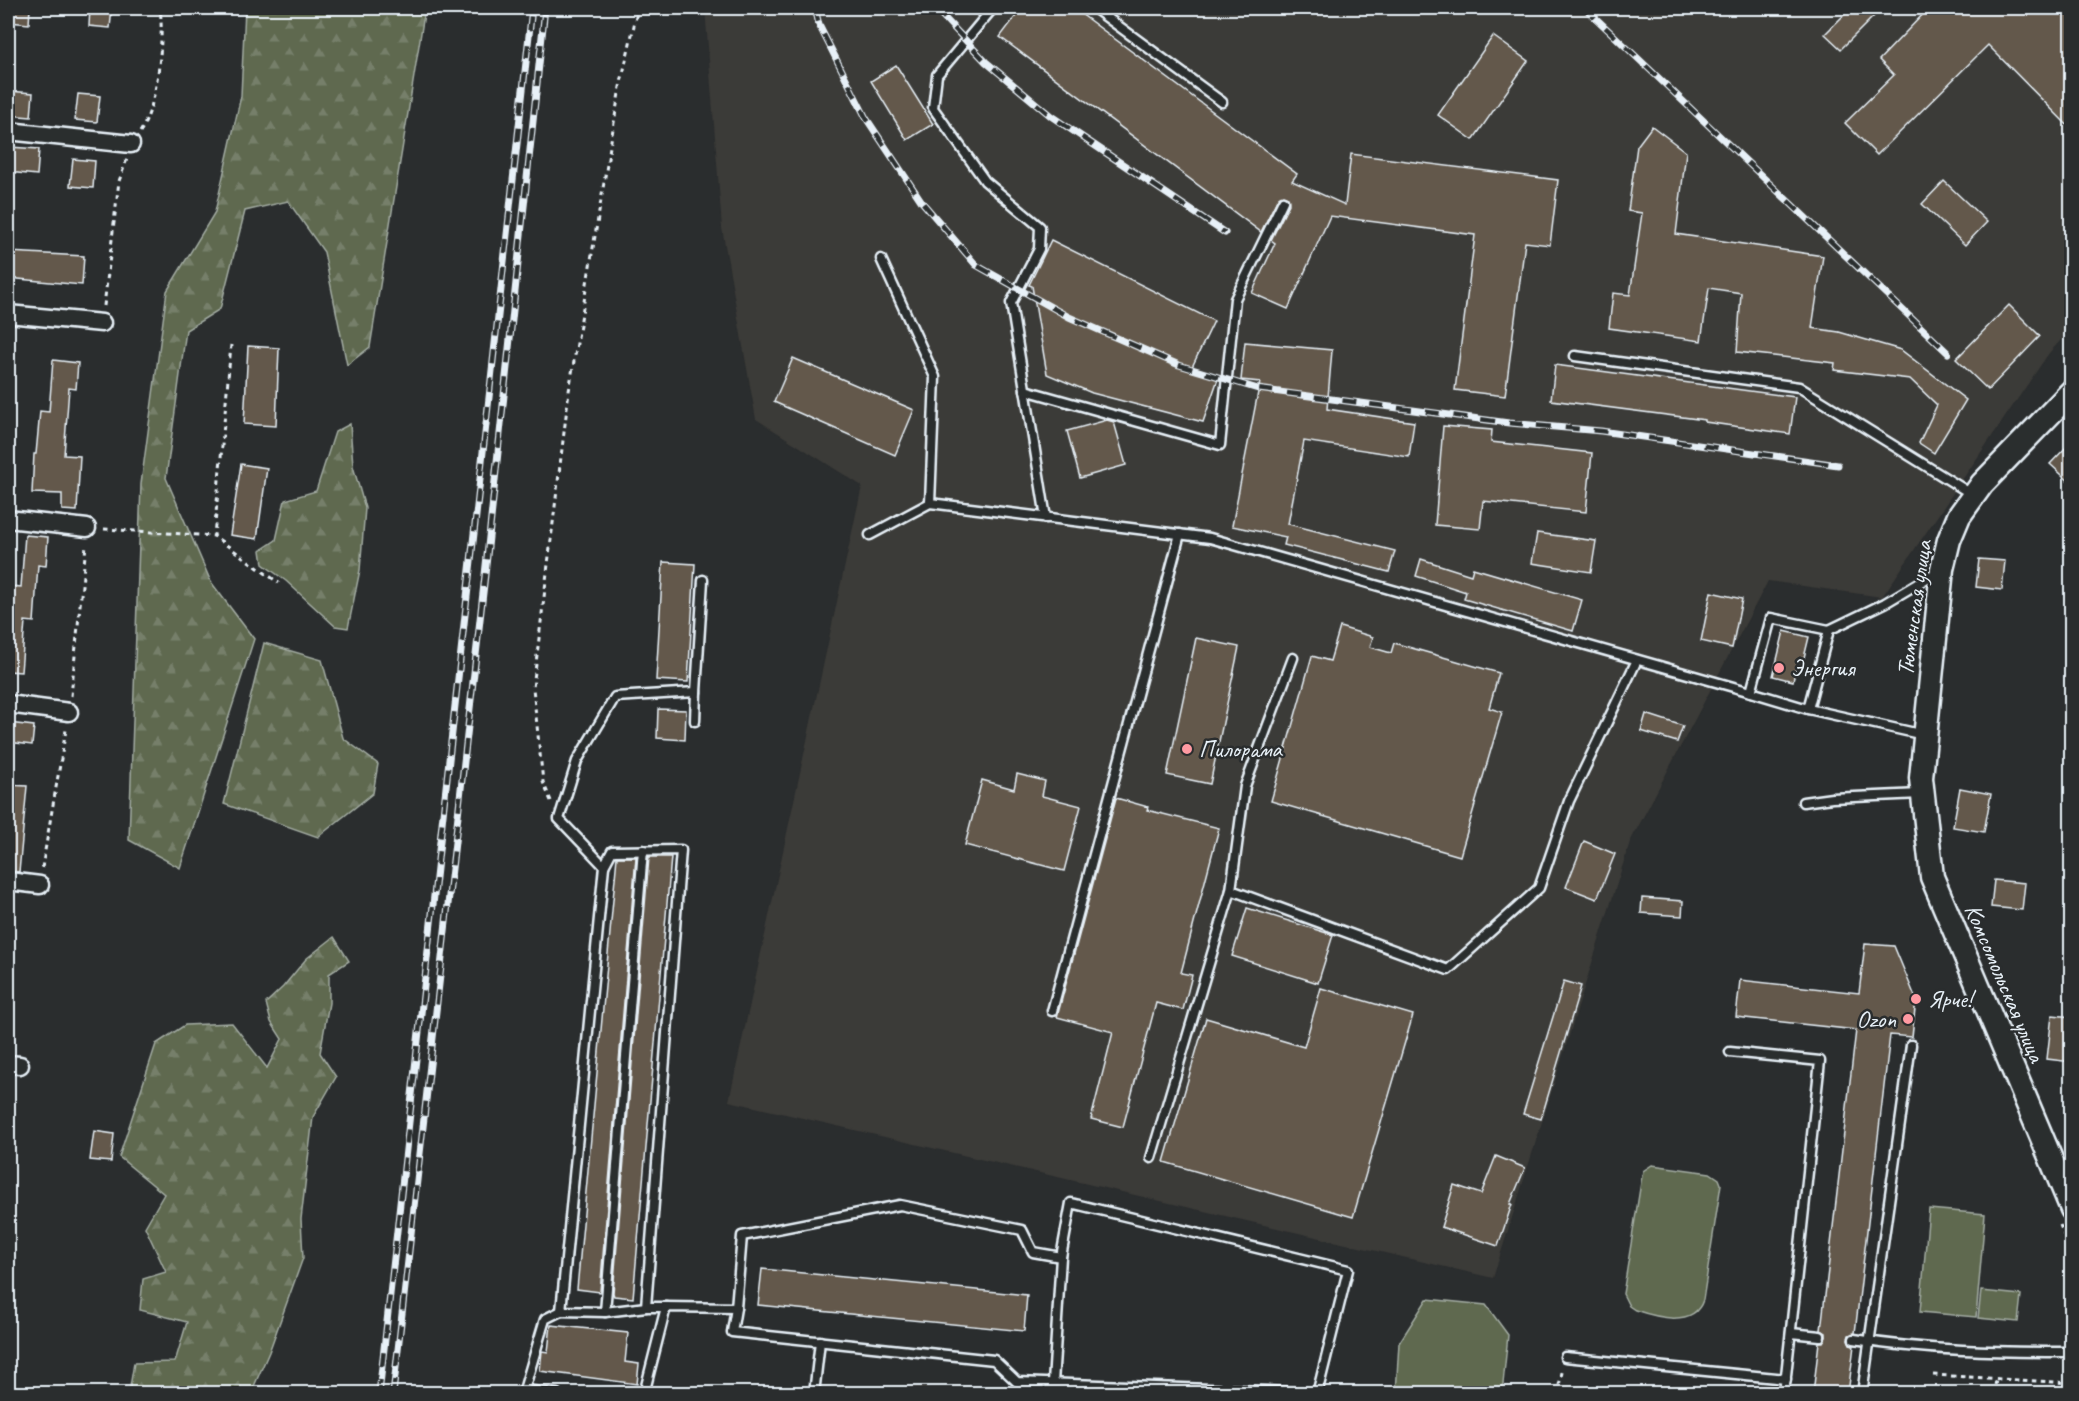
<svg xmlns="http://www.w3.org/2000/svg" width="2079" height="1401" font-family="Caveat,sans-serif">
<defs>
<pattern id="forest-firs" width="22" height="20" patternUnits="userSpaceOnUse" patternTransform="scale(1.5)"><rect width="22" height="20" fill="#5f6950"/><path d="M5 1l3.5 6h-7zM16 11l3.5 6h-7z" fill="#767f6a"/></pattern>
</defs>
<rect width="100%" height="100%" fill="#2a2d2e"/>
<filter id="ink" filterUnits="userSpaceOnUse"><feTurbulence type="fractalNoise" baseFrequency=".0167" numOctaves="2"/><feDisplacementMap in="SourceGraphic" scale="12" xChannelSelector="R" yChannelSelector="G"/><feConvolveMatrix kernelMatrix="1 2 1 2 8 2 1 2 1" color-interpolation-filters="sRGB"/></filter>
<g filter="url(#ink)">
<g fill="#3b3a37">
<path d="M705 8H2071V329L2049 353 1882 597 1768 581 1630 842 1493 1278 729 1101 862 486 756 419 722 228Z"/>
<path d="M893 1386 1029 1393H892Z"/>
</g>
<g fill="url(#forest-firs)" stroke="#a4ada4" stroke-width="1.5">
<path d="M245 8H425L370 347 347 365 324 252 288 201 245 211 220 309 186 330 166 478 211 582 254 639 180 868 129 840 141 484 167 291 215 212 241 96Z"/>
<path d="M350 424 353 466 365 508 360 570 348 628 335 626 286 581 263 564 261 550 276 540 285 500 316 491 335 432Z"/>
<path d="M264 643 322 660 343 738 378 764 373 793 318 837 224 804Z"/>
<path d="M334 937 349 961 329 974V1003L320 1053 336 1077 313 1117 301 1219 303 1258 269 1352 251 1393H129L134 1363 175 1362 187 1322 140 1310 143 1279 166 1272 145 1227 164 1194 119 1157 156 1044 185 1025 232 1023 267 1068 282 1039 271 1022 266 1003 283 987 306 959Z"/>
</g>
<g fill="#5f6950" stroke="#a4ada4" stroke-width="1.5">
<path d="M1652 1165 1710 1173 1719 1179 1721 1184 1703 1300C1694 1328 1656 1317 1635 1310L1629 1306 1623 1294 1642 1176 1643 1171Z"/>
<path d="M1929 1209 1985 1214 1976 1317 1920 1312Z"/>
<path d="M1981 1291 2021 1295 2018 1322 1978 1318Z"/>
<path d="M1427 1299 1486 1305 1508 1335 1502 1393H1396L1399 1343Z"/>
</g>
<g fill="#64594b" stroke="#e8f1f8" stroke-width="1.5">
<path d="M10 8H30L29 24 9 22Z"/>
<path d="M90 8H112L110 28 89 26Z"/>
<path d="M1022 8H1073L1297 174 1292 181 1345 205 1351 154 1558 180 1550 245 1525 242 1505 396 1455 390 1475 235 1330 216 1288 309 1252 293 1275 243 1271 240 1289 204 1288 197 1283 195 1278 198 1261 232 1000 37Z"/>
<path d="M1851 8H1882L1841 49 1825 34Z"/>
<path d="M1929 8H2072V130L1988 45 1877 155 1845 123 1894 75 1879 60Z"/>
<path d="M1493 36 1528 61 1473 140 1438 115Z"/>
<path d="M896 65 933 124 907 140 871 81Z"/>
<path d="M8 91 33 93 31 117 8 115Z"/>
<path d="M78 94 100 96 97 122 75 120Z"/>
<path d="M1652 126 1686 152 1676 234 1823 256 1812 328 1839 332 1901 350 1966 400 1934 453 1919 443 1937 405 1910 379 1834 370 1835 363 1737 352 1741 293 1709 288 1701 341 1609 328 1613 293 1630 295 1642 213 1628 211 1637 146Z"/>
<path d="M9 147 39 149 37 175 8 172Z"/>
<path d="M73 159 95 161 93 188 70 186Z"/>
<path d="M1944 181 1987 222 1965 245 1922 204Z"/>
<path d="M1051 240 1214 321 1192 367 1219 376 1203 422 1092 393 1047 374 1032 286 1029 285Z"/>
<path d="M8 252 84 256 82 285 8 278Z"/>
<path d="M2009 305 2040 336 1988 390 1956 359Z"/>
<path d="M1245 342 1332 350 1327 409 1414 422 1409 457 1304 441 1288 524 1395 551 1389 572 1284 545 1286 537 1232 526 1260 382 1241 380Z"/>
<path d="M248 346 279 348 276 426 244 424Z"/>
<path d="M793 358 914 410 895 455 774 402Z"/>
<path d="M53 360 78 363 76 389 69 388 64 455 80 456 77 511 62 510V494L32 493 34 454H36L40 411 49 412Z"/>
<path d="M1555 365 1795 397 1790 434 1705 422V420L1551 400Z"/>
<path d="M1107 420 1114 422 1126 465 1080 478 1067 431Z"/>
<path d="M1443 426 1492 430 1491 442 1592 453 1586 512 1483 501 1480 529 1435 525Z"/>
<path d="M2072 441V484L2050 464Z"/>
<path d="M241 464 267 468 257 539 230 535Z"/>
<path d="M1537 533 1596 541 1591 572 1532 563Z"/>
<path d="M25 535 48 537 46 566 38 565 34 622 25 621 21 672 8 671V629L11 586 21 587Z"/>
<path d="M1421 559 1471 575 1473 568 1582 600 1573 631 1464 599 1466 592 1416 576Z"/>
<path d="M1979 559 2005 561 2002 590 1976 587Z"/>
<path d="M663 562 695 564 688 682 656 680Z"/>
<path d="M1711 592 1742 599 1732 648 1701 641Z"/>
<path d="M1340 627 1373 637 1370 647 1391 653 1394 643 1499 673 1489 708 1502 712 1460 856 1271 801 1312 656 1330 661Z"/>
<path d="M1784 631 1809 637 1801 670 1796 668 1793 681 1773 676Z"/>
<path d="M1196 638 1239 647 1210 784 1167 775Z"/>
<path d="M658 709 686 710 685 740 657 738Z"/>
<path d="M1646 714 1683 726 1677 742 1641 731Z"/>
<path d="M8 723 34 726 32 745 8 742Z"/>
<path d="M1017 774 1045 781 1042 796 1081 806 1064 871 965 845 982 780 1014 789Z"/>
<path d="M8 785 27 786 19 872 8 871Z"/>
<path d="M1960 788 1991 794 1984 832 1953 827Z"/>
<path d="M1116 798 1148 807 1147 810 1219 828 1181 973 1192 975 1183 1010 1156 1003 1123 1127 1091 1119 1113 1032 1057 1017Z"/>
<path d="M1584 841 1615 854 1597 899 1566 887Z"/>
<path d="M617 857H636L600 1292 577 1289Z"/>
<path d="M649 857H671L633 1298 614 1296 613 1293Z"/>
<path d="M1994 880 2025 883 2022 910 1991 907Z"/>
<path d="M1642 898 1683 901 1682 916 1641 913Z"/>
<path d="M1247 908 1333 935 1318 983 1232 956Z"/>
<path d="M1865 944 1894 946 1916 999 1912 1037 1890 1035 1855 1333 1849 1335 1848 1339 1850 1344 1854 1345 1848 1394H1813L1819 1342H1823L1826 1337V1333L1821 1330 1856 1030 1736 1017 1740 980 1859 993Z"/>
<path d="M1564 981 1581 986 1541 1119 1523 1114Z"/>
<path d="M1321 988 1413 1015 1353 1217 1164 1162 1206 1018 1304 1047Z"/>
<path d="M2052 1015 2072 1017V1062L2047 1059Z"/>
<path d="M94 1131 114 1134 111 1162 90 1160Z"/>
<path d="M1496 1156 1525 1168 1510 1204H1512L1498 1246 1441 1227 1454 1185 1481 1194Z"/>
<path d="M762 1269 1027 1295 1024 1331 758 1305Z"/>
<path d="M551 1325 628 1333 625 1362 639 1364 637 1384 540 1371 542 1351 548 1352Z"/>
</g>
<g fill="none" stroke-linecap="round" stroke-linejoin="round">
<g stroke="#e8f1f8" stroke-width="13">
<g id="service">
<path d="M993 8 937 75 933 108 985 181 1040 227 1039 249 1011 303 1046 518"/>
<path d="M1094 8 1222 102"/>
<path d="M881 259 935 377 930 503"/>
<path d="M1575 356 1799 387 1973 495"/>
<path d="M1025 390 1220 445 1235 299 1283 201"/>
<path d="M870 535 930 503 1210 538 1751 692"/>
<path d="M1293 658 1245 786 1231 890 1448 970 1539 888 1569 801 1637 660"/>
<path d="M1808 709 1829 630"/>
<path d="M695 721 696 692"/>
<path d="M1924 735 1808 709 1751 692 1771 618 1829 630 1885 603 1939 571"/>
<path d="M1803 802 1832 798 1921 794"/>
<path d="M604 866 612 851 681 850 646 1307H666"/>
<path d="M1052 1011 1180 534"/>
<path d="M1730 1052 1820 1061 1784 1394"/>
<path d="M1151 1158 1231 890"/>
<path d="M646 1307 605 1312 561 1311 604 866 559 819 577 761 615 697 696 692 703 580"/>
<path d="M736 1308 732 1332 994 1360 1017 1382 1317 1393"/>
<path d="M605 1312 643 850"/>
<path d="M1791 1333 1820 1336"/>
<path d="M1854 1339C1926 1351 1999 1352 2072 1352"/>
<path d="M1565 1357 1786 1379"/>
<path d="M1053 1383 1061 1257"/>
<path d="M557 1394 524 1390 545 1319 561 1311"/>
<path d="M644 1394 666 1307 736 1308 742 1236 900 1205 1022 1230 1033 1252 1061 1257 1071 1203 1348 1270 1317 1394"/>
<path d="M814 1394 820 1341"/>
<path d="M1862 1394 1911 1045"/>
</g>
</g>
<g stroke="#e8f1f8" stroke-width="21">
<g id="minor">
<path d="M8 131 131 144"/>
<path d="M8 314 102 323"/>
<path d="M8 519 87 528"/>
<path d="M8 704 69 712"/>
<path d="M8 881 40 885"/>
<path d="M8 1064 20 1065"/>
</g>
</g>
<g stroke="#e8f1f8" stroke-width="27">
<path id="secondary" d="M2072 391 1982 484 1959 516 1949 540 1942 569 1921 778 1932 877 2072 1209"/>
</g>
<g stroke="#e8f1f8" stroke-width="3" stroke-dasharray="4.5 4.5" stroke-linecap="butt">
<path d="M140 132C158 105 164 39 160 8"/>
<path d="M104 306 119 181 127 159"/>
<path d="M231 345 214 536 279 583"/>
<path d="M104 529 214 536"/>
<path d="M71 696 86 545"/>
<path d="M551 801 543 782 533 688 569 391 620 87 638 8"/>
<path d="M42 868 66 730"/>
<path d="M2060 1225 2072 1254"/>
<path d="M1933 1375 2072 1383"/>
<path d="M1557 1394 1563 1368"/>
<path d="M1994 1394 1996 1379"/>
<path d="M2063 1394 2072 1390"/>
</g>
<use href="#service" stroke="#2a2d2e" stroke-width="8"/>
<use href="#minor" stroke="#2a2d2e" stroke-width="16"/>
<use href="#secondary" stroke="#2a2d2e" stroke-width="22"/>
<g stroke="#e8f1f8" stroke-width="7">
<g id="rail">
<path d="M815 8 819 25 866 118 922 202 976 265 1069 317 1179 365 1258 389 1509 423 1601 431 1838 465"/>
<path d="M935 8 986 62 1051 116 1225 233"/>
<path d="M1585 8 1948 353"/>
<path d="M379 1394 532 8"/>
<path d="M393 1394 485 575 545 8"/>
</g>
</g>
<use href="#rail" stroke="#2a2d2e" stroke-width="4.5" stroke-dasharray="14" stroke-linecap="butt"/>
</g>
</g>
<g fill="#ff9aa2" stroke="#2a2d2e" stroke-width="2">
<circle cx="1779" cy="668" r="6"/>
<circle cx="1187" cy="749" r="6"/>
<circle cx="1916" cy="999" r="6"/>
<circle cx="1908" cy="1019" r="6"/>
</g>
<g text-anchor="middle" stroke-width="5" stroke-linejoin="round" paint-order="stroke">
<g font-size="24" fill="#e8f1f8" stroke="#2a2d2e">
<text transform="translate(1914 608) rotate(-82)" y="8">Тюменская улица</text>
<text transform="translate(2005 983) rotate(67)" y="8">Комсомольская улица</text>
</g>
<g font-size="24" fill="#e8f1f8" stroke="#2a2d2e" text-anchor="start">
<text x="1791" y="676">Энергия</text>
<text x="1199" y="757">Пилорама</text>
<text x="1928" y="1007">Ярче!</text>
<text x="1896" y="1027" text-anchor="end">Ozon</text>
</g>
</g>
<rect width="2079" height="1401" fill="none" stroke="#2a2d2e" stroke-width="30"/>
<rect x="15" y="15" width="2049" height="1371" fill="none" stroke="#e8f1f8" stroke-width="2" filter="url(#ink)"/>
</svg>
